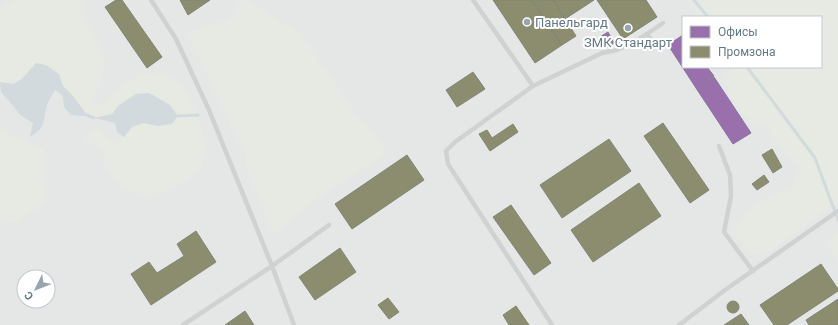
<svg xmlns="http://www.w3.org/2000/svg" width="838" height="325" font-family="Roboto,sans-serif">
<rect width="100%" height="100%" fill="#f6f6f5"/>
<path fill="#e5e6e6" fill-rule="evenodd" d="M0 0H838V325H0ZM683 17H821V67H683ZM24 277H48V301H24Z"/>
<g fill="#e6eae3">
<path d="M14 0H84L81 7 105 59 101 81 90 106 108 102 122 84 144 74 161 75 177 80 187 92 198 115 201 127 206 148 201 171 186 182 149 197 122 188 105 167 102 150 85 139 87 134 96 129 115 143C135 130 129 119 158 126L170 105 149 93 119 105 112 114 94 118 87 115 73 96 63 86 59 74 36 63 22 79 13 84 0 82V9Z"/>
<path d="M242 0H247L302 34 357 115 373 131 388 153 319 197 273 234 247 168V157L186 33 227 20Z"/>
<path d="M685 0 838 1V202L765 255 750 254 732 231 756 203 774 194 791 189 798 169 764 126H755C740 112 727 98 725 77L733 67H821V17H700Z"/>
<path d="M0 130 44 149 45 204 13 223 0 219Z"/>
<path d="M838 232V262L825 241Z"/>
</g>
<g fill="#d2dadd">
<path d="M36 63 46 65 59 74 63 86 73 96 87 115 83 116 71 115 64 107 63 96 55 90C52 95 49 100 47 105 42 121 48 126 30 137L33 123 20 115 14 107 1 92 0 82 13 84 22 79Z"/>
<path d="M149 93 170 105 178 116 172 124 158 126 144 123 132 127 124 137 117 132 115 123 94 118 112 114 119 105 136 94Z"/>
</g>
<g fill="#9970ab" stroke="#8973a0">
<path d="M608 32 614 43 606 48 600 37Z"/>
<path d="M683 35V67H707L714 76 696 88 668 45Z"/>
<path d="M714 77 751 133 733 144 696 88Z"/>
</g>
<g fill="#8c8c6e" stroke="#808676">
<path d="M116 0H122L162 57 147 68 105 7Z"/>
<path d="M180 0H210L188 15Z"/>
<path d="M493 0H532L562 45 535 63Z"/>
<path d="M532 0H553L576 36 562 45Z"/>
<path d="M553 0H594L565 19Z"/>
<path d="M597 0H646L657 17 623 39Z"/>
<path d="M473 72 485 89 457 107 446 90Z"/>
<path d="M663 123 709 190 690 203 644 136Z"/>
<path d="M513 124 518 132 490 151 479 134 487 130 492 138Z"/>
<path d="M609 139 631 171 562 218 540 185Z"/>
<path d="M772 149 782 167 773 173 762 155Z"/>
<path d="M407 155 424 180 352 229 335 204Z"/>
<path d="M764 175 769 182 757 190 752 184Z"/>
<path d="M639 183 661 216 593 262 571 230Z"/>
<path d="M511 205 551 263 534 275 493 217Z"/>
<path d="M196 231 216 262 151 305 131 274 149 262 157 273 184 256 177 244Z"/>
<path d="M340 248 356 272 315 300 299 277Z"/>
<path d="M821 264 838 289V291L787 325H774L760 305Z"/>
<path d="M388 298 399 312 389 319 378 305Z"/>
<path d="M838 299V325H809L806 320Z"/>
<circle cx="733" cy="307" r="6"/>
<path d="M516 306 529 325H509L503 315Z"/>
<path d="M245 311 254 325H225Z"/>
<path d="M741 314 749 325H724Z"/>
</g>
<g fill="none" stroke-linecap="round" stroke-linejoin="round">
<g stroke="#d2dadd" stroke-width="3">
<path d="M694 0 708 17"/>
<path d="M747 67 815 158 838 220"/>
<path d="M87 115 94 118"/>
<path d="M178 116 198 115"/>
</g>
<g stroke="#d0d1d1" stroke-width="4.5">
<path d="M151 0 176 39 209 110 272 266 294 325"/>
<path d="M473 0 533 86"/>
<path d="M647 34 663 23"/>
<path d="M719 146 730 175 731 196 724 232 753 271"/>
<path d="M183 325 272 266 329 225"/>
<path d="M552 325 448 164 446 151 455 142 533 86 602 53 617 50 631 44 647 34 652 41"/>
<path d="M679 325 725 290 838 211"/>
</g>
</g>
<g fill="#96a5ae" stroke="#fff" stroke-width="1.5">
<circle cx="527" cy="22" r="4"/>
<circle cx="628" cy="28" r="4"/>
</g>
<g text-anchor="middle" stroke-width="4" stroke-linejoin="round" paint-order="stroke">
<g font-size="13" fill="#637988" stroke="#fff" text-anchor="start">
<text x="535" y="27">Панельгард</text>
<text x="628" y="47" text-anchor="middle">ЗМК Стандарт</text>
</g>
</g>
<rect x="682" y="16" width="140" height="52" fill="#ffffff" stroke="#c1c9cf"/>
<rect x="690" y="26" width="20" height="12" fill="#9970ab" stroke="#c1c9cf"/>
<text x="718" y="36" font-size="12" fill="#637988">Офисы</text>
<rect x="690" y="46" width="20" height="12" fill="#8c8c6e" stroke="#c1c9cf"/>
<text x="718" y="56" font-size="12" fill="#637988">Промзона</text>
<g transform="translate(36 289) rotate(227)"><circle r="19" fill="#ffffff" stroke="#c1c9cf"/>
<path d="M0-3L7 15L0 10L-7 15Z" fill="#96a5ae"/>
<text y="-6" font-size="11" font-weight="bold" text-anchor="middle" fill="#637988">С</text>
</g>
</svg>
